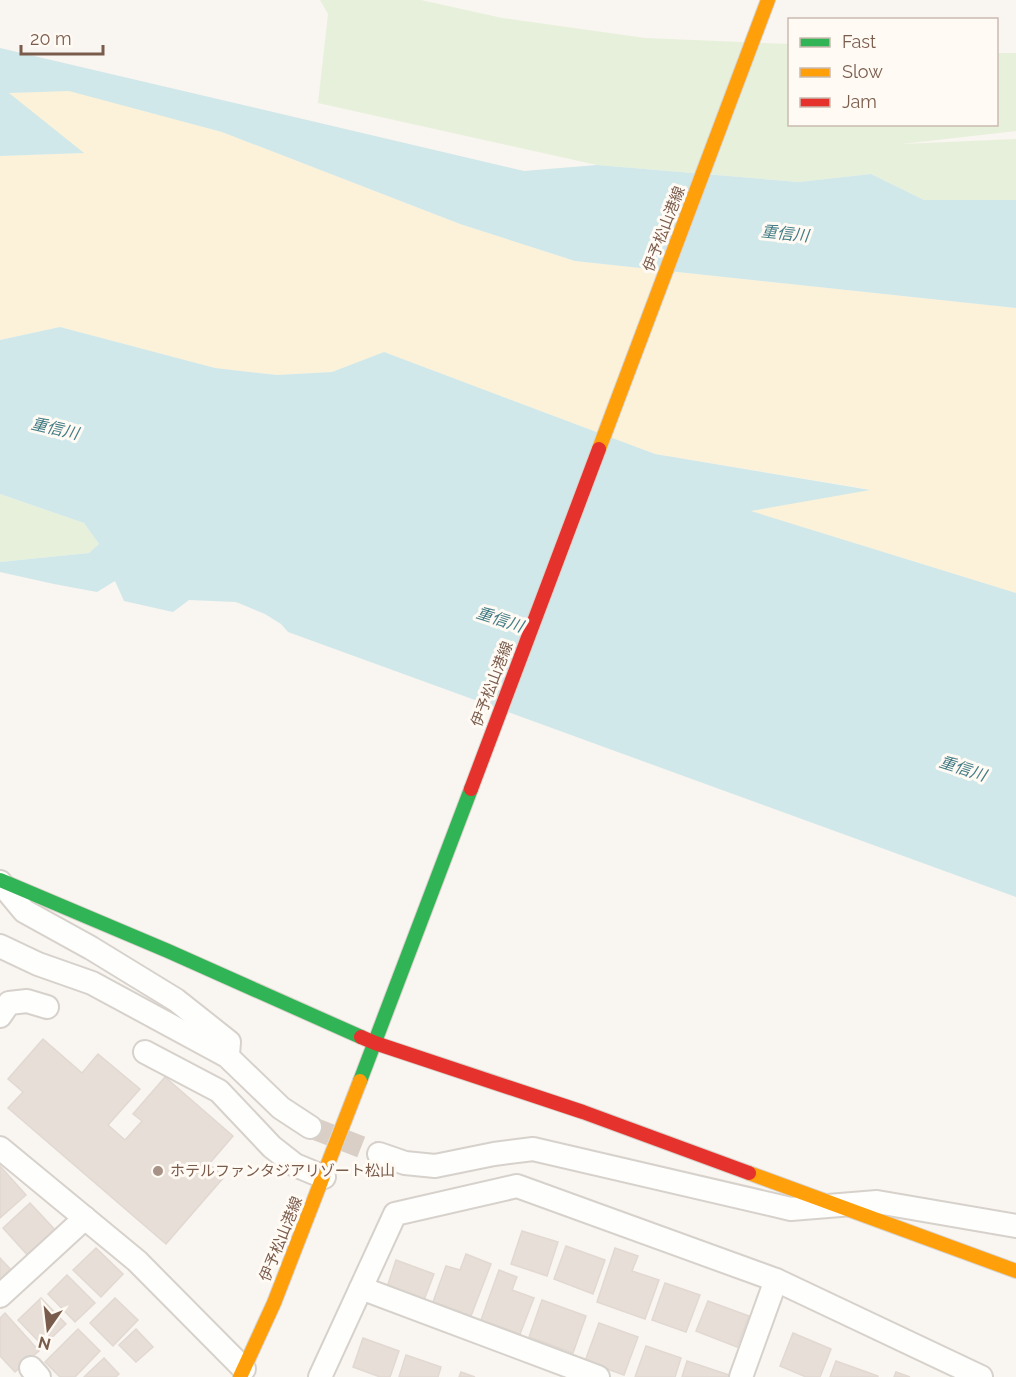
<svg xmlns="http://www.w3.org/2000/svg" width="1016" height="1377" font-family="Raleway,'Noto Sans JP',sans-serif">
<rect width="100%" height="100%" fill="#f9f5f0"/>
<g fill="#e7f0db">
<path d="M320 0H421L502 18 645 38 789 44 790 124H996L997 53H1016V131L902 144 1016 139V200H924L871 174 799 182 597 165 318 103 328 14Z"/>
<path d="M0 494 84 523 99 544 89 553 0 562Z"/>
</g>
<path fill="#fbf2d9" d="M69 90 222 132 460 224 575 261 1016 308V593L750 511 867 489 655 454 384 352 332 372 277 375 215 368 60 327 0 340V156L83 153 8 93Z"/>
<g fill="#d0e8ea">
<path d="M0 48 524 171 597 165 799 182 871 174 924 200H1016V308L575 261 460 224 222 132 69 91 9 93 84 153 0 156Z"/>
<path d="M60 327 215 368 277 375 332 372 384 352 655 454 870 490 751 511 1016 593V897L288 632 281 624 265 614 236 602 189 600 173 612 124 601 115 581 97 592 54 584 0 572V562L89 553 99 544 84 523 0 494V340Z"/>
</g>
<g fill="#e6ded7" stroke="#e2d8d2" stroke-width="1.5">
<path d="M43 1039 82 1073 98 1054 140 1089 108 1125 125 1140 142 1121 133 1114 165 1077 233 1136 209 1164 224 1177 166 1244 8 1108 23 1092 8 1079Z"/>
<path d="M0 1166 26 1195 0 1218Z"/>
<path d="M30 1203 58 1233 31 1259 3 1228Z"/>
<path d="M522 1231 558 1242 547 1276 511 1264Z"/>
<path d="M566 1246 605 1260 593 1294 554 1279Z"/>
<path d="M96 1248 123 1274 101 1297 73 1270Z"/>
<path d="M615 1248 638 1256 632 1271 659 1280 645 1319 597 1302Z"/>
<path d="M466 1254 491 1264 471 1316 433 1302 446 1266 460 1270Z"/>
<path d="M0 1258 14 1273 0 1286Z"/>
<path d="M396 1260 434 1274 424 1300 387 1287Z"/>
<path d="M499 1270 517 1277 512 1290 534 1298 520 1334 481 1320Z"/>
<path d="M67 1275 95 1303 75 1322 48 1294Z"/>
<path d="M665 1283 700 1295 686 1332 652 1320Z"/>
<path d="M41 1298 66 1324 43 1346 18 1320Z"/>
<path d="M115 1298 138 1320 113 1346 90 1323Z"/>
<path d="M542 1300 586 1316 573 1353 529 1337Z"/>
<path d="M708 1301 749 1316 737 1347 696 1331Z"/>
<path d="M5 1313 39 1351 15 1372 0 1356V1318Z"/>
<path d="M599 1323 638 1337 624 1375 585 1361Z"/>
<path d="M78 1329 100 1351 75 1377H60L45 1362Z"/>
<path d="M136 1329 153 1347 136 1362 119 1345Z"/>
<path d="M793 1333 831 1349 820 1377H806L780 1366Z"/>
<path d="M363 1338 399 1351 390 1377H380L353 1367Z"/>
<path d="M646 1346 681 1358 675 1377H635Z"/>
<path d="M406 1355 441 1367 438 1377H399Z"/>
<path d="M104 1358 119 1374 116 1377H84Z"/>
<path d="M687 1361 729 1375 728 1377H682Z"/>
<path d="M836 1361 878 1376V1377H830Z"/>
<path d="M461 1372 475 1377H459Z"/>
<path d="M896 1372 910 1377H894Z"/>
</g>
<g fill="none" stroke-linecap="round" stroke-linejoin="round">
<path stroke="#d9cfc7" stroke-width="22" stroke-dasharray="22 11" stroke-linecap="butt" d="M310 1127 379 1154"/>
<g stroke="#d7d1cb" stroke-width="26">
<g id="street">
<path d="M0 882 24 911 91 948 176 1000 229 1042 228 1054"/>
<path d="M0 946 38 964 92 983 227 1056 281 1108 310 1127"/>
<path d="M0 1016 9 1003 27 1001 47 1007"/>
<path d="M145 1052 219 1091 272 1147 295 1165 324 1177"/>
<path d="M0 1148 137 1261 244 1369"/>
<path d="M379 1154 405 1163 435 1166 494 1154 533 1149 791 1209 877 1202 1016 1226"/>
<path d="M361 1288 598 1377"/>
<path d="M0 1296 85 1218"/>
<path d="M31 1368 39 1377"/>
<path d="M320 1377 395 1214 517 1186 776 1280 981 1377"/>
<path d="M741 1377 776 1280"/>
</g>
</g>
<g stroke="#d9d2cb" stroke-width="16">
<g id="fast">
<path d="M0 880 168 951 361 1037"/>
<path d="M360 1081 471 789"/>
</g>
</g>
<g stroke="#d9d2cb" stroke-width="16">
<g id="slow">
<path d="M599 449 768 0"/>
<path d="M749 1173 1016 1271"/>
<path d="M240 1377 274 1303 360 1081"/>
</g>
</g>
<g stroke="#d9d2cb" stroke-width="16">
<g id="jam">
<path d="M471 789 599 449"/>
<path d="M361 1037 375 1043 583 1112 749 1173"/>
</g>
</g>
<use href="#street" stroke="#fefefd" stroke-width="22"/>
<use href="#fast" stroke="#30b455" stroke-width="14"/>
<use href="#slow" stroke="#ff9f0a" stroke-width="14"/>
<use href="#jam" stroke="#e5322d" stroke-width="14"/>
</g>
<circle fill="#a69286" stroke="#fffaf3" stroke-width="2" cx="158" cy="1171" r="6"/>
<g text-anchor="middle" stroke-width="6" stroke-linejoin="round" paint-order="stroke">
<g font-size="15" fill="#7a5c4d" stroke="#fffaf3">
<text transform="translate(664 229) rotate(-69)" y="5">伊予松山港線</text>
<text transform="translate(492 684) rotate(-69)" y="5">伊予松山港線</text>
<text transform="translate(281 1239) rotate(-68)" y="5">伊予松山港線</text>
</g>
<g font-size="15" fill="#7a5c4d" stroke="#fffaf3" text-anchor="start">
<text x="170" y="1176">ホテルファンタジアリゾート松山</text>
</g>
<g font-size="16" font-style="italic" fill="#437c86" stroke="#fffaf3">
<text transform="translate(785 233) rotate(6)" y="6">重信川</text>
<text transform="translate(55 428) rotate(13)" y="6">重信川</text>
<text transform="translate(500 619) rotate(18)" y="6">重信川</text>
<text transform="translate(963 768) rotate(18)" y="6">重信川</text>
</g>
</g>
<rect x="788" y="18" width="210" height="108" fill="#fffaf3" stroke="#cabbb1" stroke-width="1.5"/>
<rect x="800" y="38" width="30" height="9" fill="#30b455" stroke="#cabbb1" stroke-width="1.5"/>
<text x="842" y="48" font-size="18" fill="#7a5c4d">Fast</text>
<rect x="800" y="68" width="30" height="9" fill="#ff9f0a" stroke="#cabbb1" stroke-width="1.5"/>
<text x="842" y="78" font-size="18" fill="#7a5c4d">Slow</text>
<rect x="800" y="98" width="30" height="9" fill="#e5322d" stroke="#cabbb1" stroke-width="1.5"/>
<text x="842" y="108" font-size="18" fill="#7a5c4d">Jam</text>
<g transform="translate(48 1329) rotate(194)" stroke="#fffaf3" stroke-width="4.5" paint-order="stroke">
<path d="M0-4.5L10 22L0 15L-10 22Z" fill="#7a5c4d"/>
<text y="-9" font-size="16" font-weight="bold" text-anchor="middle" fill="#7a5c4d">N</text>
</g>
<path d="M21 45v9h82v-9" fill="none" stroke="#7a5c4d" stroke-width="3"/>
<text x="30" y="45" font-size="18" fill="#7a5c4d" stroke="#fffaf3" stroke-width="4.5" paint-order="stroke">20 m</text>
</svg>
